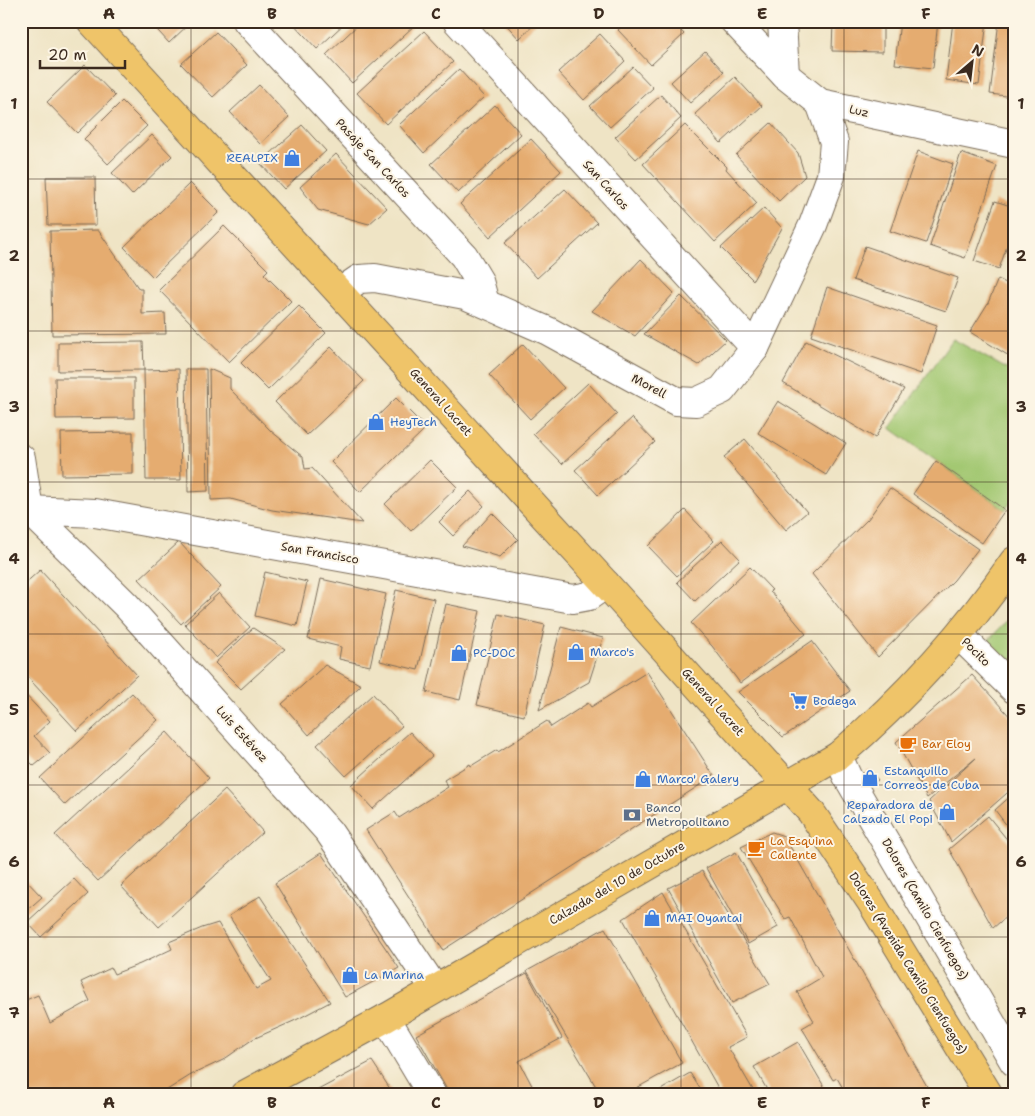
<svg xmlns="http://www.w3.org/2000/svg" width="1035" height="1116" font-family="'Shantell Sans',sans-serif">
<rect width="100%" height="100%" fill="#fcf5e5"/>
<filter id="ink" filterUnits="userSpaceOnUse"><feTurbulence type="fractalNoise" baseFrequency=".02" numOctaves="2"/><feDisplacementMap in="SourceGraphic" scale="10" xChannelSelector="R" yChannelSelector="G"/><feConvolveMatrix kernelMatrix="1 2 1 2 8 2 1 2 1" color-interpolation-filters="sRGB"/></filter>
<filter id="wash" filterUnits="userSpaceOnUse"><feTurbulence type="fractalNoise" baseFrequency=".0096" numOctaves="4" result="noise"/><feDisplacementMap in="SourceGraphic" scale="20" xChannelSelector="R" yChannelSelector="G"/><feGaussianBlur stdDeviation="1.12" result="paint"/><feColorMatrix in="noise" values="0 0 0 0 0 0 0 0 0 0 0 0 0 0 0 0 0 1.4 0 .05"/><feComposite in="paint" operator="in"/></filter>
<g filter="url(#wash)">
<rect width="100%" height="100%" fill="#efe4c5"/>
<g fill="#a3c872" stroke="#6f7948">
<path d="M953 339 1014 373V498L1005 510 890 428Z"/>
<path d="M1014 613V670L986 643Z"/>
</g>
<g id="blocks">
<g fill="#e5ac6f">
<path d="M149 21H192L169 43Z"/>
<path d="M291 21H347L317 49Z"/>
<path d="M362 21H413L416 24 352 83 326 55Z"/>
<path d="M503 21H538L519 39Z"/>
<path d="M627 21H672L684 34 651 65 618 30Z"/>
<path d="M833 21H883V52L832 51Z"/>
<path d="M900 21H938L933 68 895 64Z"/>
<path d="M953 21H987L979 85 946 80Z"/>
<path d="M999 21H1014V97L990 94Z"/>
<path d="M424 31 453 62 386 124 357 93Z"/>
<path d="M216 32 247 65 213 97 181 64Z"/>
<path d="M600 34 625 61 584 100 558 72Z"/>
<path d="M705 51 724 72 690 103 671 82Z"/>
<path d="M85 65 115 96 77 133 47 102Z"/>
<path d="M633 67 653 88 610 127 590 106Z"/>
<path d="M459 69 484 97 424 153 399 125Z"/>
<path d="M735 77 762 106 721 143 695 114Z"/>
<path d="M259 85 289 117 260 144 230 112Z"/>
<path d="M661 95 681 118 636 159 615 137Z"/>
<path d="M122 101 147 126 108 164 84 139Z"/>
<path d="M495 105 521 134 458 193 431 164Z"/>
<path d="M771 123 798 153 805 176 779 201 736 155Z"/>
<path d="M302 125 326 151 284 189 260 163Z"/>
<path d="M685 125 727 167 726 169 757 203 715 242 643 164Z"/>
<path d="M152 135 172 156 132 195 112 173Z"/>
<path d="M531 139 561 171 490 237 460 204Z"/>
<path d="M918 151 953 164 926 243 890 231Z"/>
<path d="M961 153 997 166 965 258 930 246Z"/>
<path d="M336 154 387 208 369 224 318 210 300 187Z"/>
<path d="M46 177H95L96 225H48Z"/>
<path d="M190 183 219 212 153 277 124 247Z"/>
<path d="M565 189 597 223 537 278 505 243Z"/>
<path d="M995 201 1014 207V226L999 269 974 261Z"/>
<path d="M764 208 782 228 753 280 721 248Z"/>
<path d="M224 226 268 270 264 274 291 301 229 362 159 290Z"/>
<path d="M98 230 139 289H142V314L165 313 166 334 52 335 50 231Z"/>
<path d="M865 246 958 278 946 311 853 280Z"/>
<path d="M641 259 674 293 635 336 592 311Z"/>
<path d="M998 279 1014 287V359L970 332 988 303Z"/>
<path d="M827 287 937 325 921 374 811 336Z"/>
<path d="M681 296 726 340 699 365 644 334Z"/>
<path d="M299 306 326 333 268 390 241 363Z"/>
<path d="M806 341 904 389 875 438 783 383Z"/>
<path d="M143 342 144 370 58 371V343Z"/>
<path d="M523 344 564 388 530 419 489 375Z"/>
<path d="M331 347 364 381 307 435 275 402Z"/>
<path d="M179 369 181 480H146L144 370Z"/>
<path d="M186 369H206L208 491 188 492Z"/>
<path d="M209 369 230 378V389L271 431 303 457 305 469 312 468 362 523 272 510 231 499 211 500Z"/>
<path d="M55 378H134V418L56 419Z"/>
<path d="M588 383 617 414 562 464 533 434Z"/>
<path d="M396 398 426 428 360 492 331 462Z"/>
<path d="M778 401 846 443 826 475 758 433Z"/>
<path d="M632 418 655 442 598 495 575 470Z"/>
<path d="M133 432V474L62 475 61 433Z"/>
<path d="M745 439 807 512 786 530 724 457Z"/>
<path d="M430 460 457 487 411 531 385 504Z"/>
<path d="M936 461 1005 510 982 543 913 494Z"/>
<path d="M890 488 978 549 954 580 878 657 812 574 868 519Z"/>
<path d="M470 491 484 506 453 536 439 522Z"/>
<path d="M685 510 714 541 677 576 648 546Z"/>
<path d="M492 513 518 539 500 557 462 546Z"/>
<path d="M722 540 740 559 695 601 677 582Z"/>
<path d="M179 542 221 587 181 624 139 579Z"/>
<path d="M750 567 772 590 770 591 806 634 740 683 712 646 691 623Z"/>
<path d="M40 570 137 675 77 731 21 670V587Z"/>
<path d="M265 572 307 582 297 626 255 616Z"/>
<path d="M321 579 386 594 370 666 339 659 341 647 308 639Z"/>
<path d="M396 590 434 599 418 670 380 661Z"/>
<path d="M219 593 250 627 216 658 185 624Z"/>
<path d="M446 604 480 611 460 700 426 692Z"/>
<path d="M498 614 545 625 524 716 477 705Z"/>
<path d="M561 627 603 638 589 682 539 710Z"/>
<path d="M253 628 285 649 241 689 215 663Z"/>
<path d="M812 641 850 691 783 737 738 692Z"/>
<path d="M325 665 361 685 309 735 282 704Z"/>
<path d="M647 672 714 776 443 950 366 830 395 812 399 818 448 787 444 780 470 764 471 766 497 750 498 752 547 721 551 727 588 703 591 707Z"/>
<path d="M972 675 1014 721V787L951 842 929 801 976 758 927 798 896 742Z"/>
<path d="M21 690 50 721 34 736 50 753 34 766 21 753Z"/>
<path d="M132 693 158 720 65 805 40 778Z"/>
<path d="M373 694 402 726 346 776 317 745Z"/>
<path d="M167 732 209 778 98 881 55 835Z"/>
<path d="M410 732 432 756 373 809 351 785Z"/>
<path d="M870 770 878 780 870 786 862 777Z"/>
<path d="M225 790 263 832 159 927 121 886Z"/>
<path d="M1014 793V835L995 810Z"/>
<path d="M988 816 1014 848V910L993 928 949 849Z"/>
<path d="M772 832 784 836 932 1095H847L837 1078 833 1080 802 1028 814 1021 797 992 822 977 790 917 785 919 741 847Z"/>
<path d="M736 852 778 927 748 944 706 868Z"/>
<path d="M321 853 399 968 345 997 275 883Z"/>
<path d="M702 871 770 984 732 1003 668 888Z"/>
<path d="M21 875 42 897 25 912 21 908Z"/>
<path d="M74 879 88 894 41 937 27 922Z"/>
<path d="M663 892 747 1037 728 1047 756 1095H722L623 919Z"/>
<path d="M260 896 330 1002 296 1020 253 1039 223 1060 191 1075 159 1095H21V1002L38 995 50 1023 90 1001 81 982 111 968 114 974 140 964 172 949 169 942 202 928 218 923 256 989 271 981 229 916Z"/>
<path d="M605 928 682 1063 624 1095H601L527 971Z"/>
<path d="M527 973 562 1038 519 1061 537 1095H450L416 1035Z"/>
<path d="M798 1042 829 1095H770L754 1067Z"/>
<path d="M372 1061 394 1095H309L318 1090Z"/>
<path d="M690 1073 704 1095H652Z"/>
</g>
</g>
</g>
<g filter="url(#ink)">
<use href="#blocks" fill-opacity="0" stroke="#7a6b58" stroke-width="1"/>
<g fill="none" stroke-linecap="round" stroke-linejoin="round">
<g stroke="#7a6b58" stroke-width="30">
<g id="minor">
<path d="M247 21 464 256 479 281 485 303"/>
<path d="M457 21 755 348"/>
<path d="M734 21 785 75 820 103 1014 144"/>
<path d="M782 21 785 75"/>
<path d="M340 292 359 279 375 278 465 295 548 331 676 401 696 402 722 390 755 348 813 225 831 176 834 142 820 103"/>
<path d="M21 458 29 510"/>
<path d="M21 502 126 605 329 832 435 989"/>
<path d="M29 510 95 513 573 599 589 596 606 584"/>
<path d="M959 635 1014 689"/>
<path d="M838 756 847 776 1014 1062"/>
<path d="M386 1018 432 1095"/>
</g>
</g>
<g stroke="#7a6b58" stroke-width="30">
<g id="major">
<path d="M91 21 606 584 811 812 871 902 989 1095"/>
<path d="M244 1095 386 1018 838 756C905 698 964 634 1014 561"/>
</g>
</g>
<use href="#minor" stroke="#fff" stroke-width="28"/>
<use href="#major" stroke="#efc469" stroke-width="28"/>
</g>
</g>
<path fill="none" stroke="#3b2a1e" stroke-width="1" stroke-opacity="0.55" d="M191 21V1095M354 21V1095M518 21V1095M681 21V1095M844 21V1095M21 179H1014M21 331H1014M21 482H1014M21 634H1014M21 785H1014M21 937H1014"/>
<defs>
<g id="shop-bare" transform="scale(1.35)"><path d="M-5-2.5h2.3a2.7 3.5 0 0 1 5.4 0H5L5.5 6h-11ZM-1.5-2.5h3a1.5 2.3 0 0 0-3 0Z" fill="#3f7fe0" stroke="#fcf5e5" stroke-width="2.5" paint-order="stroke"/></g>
<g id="supermarket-bare" transform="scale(1.35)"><path d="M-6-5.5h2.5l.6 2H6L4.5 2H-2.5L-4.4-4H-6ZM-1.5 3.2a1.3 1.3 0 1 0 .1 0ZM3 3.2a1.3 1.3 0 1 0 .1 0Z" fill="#3f7fe0" stroke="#fcf5e5" stroke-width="2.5" paint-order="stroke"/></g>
<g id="cafe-bare" transform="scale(1.35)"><path d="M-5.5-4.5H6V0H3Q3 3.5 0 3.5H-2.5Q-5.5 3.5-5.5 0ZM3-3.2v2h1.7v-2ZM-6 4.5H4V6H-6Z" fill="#e8710a" stroke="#fcf5e5" stroke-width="2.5" paint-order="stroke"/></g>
<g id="bank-bare" transform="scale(1.35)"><path d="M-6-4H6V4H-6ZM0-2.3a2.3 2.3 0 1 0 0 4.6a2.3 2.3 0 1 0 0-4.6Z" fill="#5c6f8a" stroke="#fcf5e5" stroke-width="2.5" paint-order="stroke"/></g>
</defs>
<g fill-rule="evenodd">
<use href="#shop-bare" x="292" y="158"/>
<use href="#shop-bare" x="376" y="422"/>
<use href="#shop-bare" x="576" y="652"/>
<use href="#shop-bare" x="459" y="653"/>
<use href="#supermarket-bare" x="799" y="701"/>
<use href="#cafe-bare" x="908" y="744"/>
<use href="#shop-bare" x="870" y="778"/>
<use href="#shop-bare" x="643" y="779"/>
<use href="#shop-bare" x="947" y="812"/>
<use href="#bank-bare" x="632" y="815"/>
<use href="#cafe-bare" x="756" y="848"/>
<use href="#shop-bare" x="652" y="918"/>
<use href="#shop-bare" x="350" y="975"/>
</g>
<g text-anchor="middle" stroke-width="4" stroke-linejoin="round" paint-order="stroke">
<g font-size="12" fill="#3b2a1e" stroke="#fcf5e5">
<text transform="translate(859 111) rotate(12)" y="4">Luz</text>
<text transform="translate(373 158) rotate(47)" y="4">Pasaje San Carlos</text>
<text transform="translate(606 185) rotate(48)" y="4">San Carlos</text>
<text transform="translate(649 386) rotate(28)" y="4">Morell</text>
<text transform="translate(441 402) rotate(48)" y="4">General Lacret</text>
<text transform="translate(320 553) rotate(10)" y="4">San Francisco</text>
<text transform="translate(976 652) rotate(45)" y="4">Pocito</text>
<text transform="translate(713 702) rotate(48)" y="4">General Lacret</text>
<text transform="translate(242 734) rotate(48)" y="4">Luis Estévez</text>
<text transform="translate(617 883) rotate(-30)" y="4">Calzada del 10 de Octubre</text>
<text transform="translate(925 909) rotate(60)" y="4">Dolores (Camilo Cienfuegos)</text>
<text transform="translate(908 963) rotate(58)" y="4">Dolores (Avenida Camilo Cienfuegos)</text>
</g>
<g font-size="12" fill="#366cbe" stroke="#fcf5e5" text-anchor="start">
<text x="278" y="162" text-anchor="end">REALPIX</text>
<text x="390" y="426">HeyTech</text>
<text x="590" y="656">Marco's</text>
<text x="473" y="657">PC-DOC</text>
<text x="813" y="705">Bodega</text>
<text x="884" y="775">Estanquillo<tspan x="884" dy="14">Correos de Cuba</tspan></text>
<text x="657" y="783">Marco' Galery</text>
<text x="933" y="809" text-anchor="end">Reparadora de<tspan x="933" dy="14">Calzado El Popi</tspan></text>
<text x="666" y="922">MAI Oyantai</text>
<text x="364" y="979">La Marina</text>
</g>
<g font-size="12" fill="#c56008" stroke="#fcf5e5" text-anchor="start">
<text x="922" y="748">Bar Eloy</text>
<text x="770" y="845">La Esquina<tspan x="770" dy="14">Caliente</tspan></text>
</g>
<g font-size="12" fill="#4e5e75" stroke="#fcf5e5" text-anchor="start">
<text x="646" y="812">Banco<tspan x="646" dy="14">Metropolitano</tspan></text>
</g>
</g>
<rect width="1035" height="1116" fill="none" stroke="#fcf5e5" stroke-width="55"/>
<g transform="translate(972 62) rotate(28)" stroke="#fcf5e5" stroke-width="4" paint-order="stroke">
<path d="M0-4L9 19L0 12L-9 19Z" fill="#3b2a1e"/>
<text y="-8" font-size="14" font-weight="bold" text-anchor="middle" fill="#3b2a1e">N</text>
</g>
<path d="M40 60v8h85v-8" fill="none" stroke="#3b2a1e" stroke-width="2.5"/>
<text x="48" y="60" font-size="15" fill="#3b2a1e" stroke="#fcf5e5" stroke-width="4" paint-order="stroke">20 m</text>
<rect x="28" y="28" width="980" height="1060" fill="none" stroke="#3b2a1e" stroke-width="2"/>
<g font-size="16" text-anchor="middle" font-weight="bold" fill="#3b2a1e">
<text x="109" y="19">A</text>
<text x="272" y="19">B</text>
<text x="436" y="19">C</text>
<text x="599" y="19">D</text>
<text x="762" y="19">E</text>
<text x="926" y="19">F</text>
<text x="14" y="109">1</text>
<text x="1021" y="109">1</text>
<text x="14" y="261">2</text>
<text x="1021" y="261">2</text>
<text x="14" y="412">3</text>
<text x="1021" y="412">3</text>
<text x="14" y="564">4</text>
<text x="1021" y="564">4</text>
<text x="14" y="715">5</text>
<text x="1021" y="715">5</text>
<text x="14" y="867">6</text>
<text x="1021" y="867">6</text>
<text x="14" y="1018">7</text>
<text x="1021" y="1018">7</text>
<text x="109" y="1108">A</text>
<text x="272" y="1108">B</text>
<text x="436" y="1108">C</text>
<text x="599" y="1108">D</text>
<text x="762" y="1108">E</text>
<text x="926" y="1108">F</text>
</g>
</svg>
